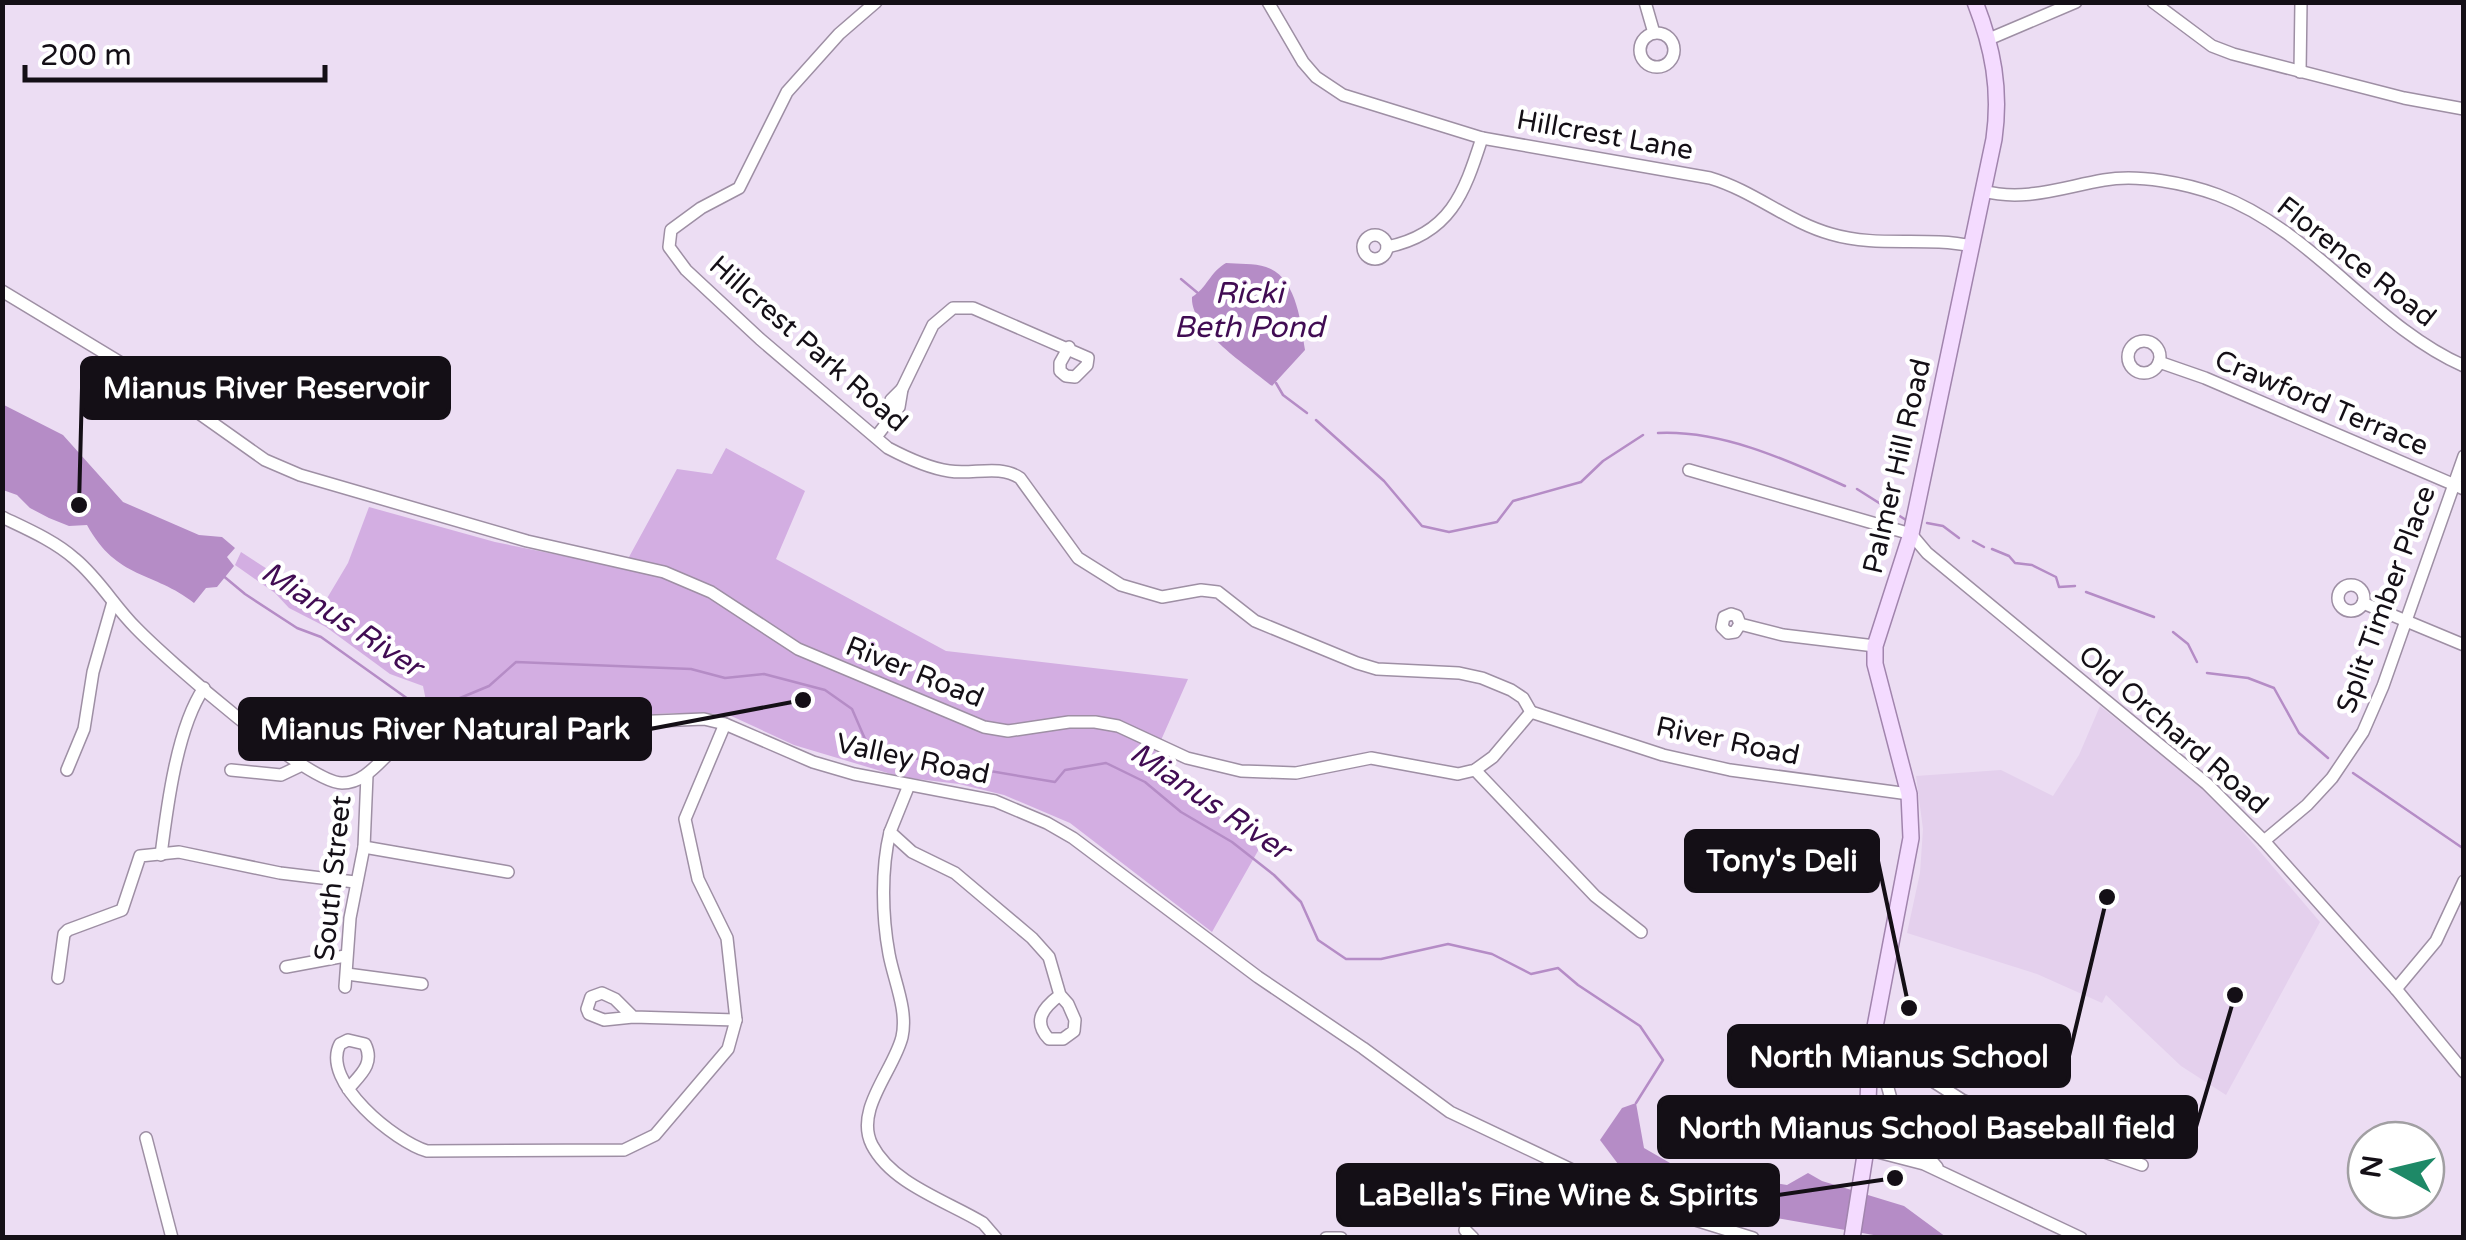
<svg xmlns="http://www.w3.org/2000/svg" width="2466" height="1240" font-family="'Varela Round',sans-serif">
<rect width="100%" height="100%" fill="#ecddf3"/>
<path fill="#e4d0ed" d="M2100 706 2187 775 2223 808 2320 922 2226 1095 2181 1066 2106 995 2102 1003 2037 974 1907 933 1920 873 1923 829 1916 776 2001 770 2053 796 2079 755Z"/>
<path fill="#d3aee2" d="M726 448 805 491 776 559 946 651 1188 679 1147 772 1220 817 1259 849 1212 932 1070 823 1004 795 959 784 901 777 794 745 727 714 674 713 431 725 423 686 390 674 326 627 289 608 275 593 235 565 241 552 323 605 348 563 369 507 495 542 623 568 677 469 712 474Z"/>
<g fill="#b58cc6">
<path d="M1226 263C1238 264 1254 263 1266 267 1297 277 1301 324 1305 350L1272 386C1248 366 1190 329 1192 297 1207 288 1210 272 1226 263Z"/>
<path d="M2 404 63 435 123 502 199 535 222 537 235 548 227 557 234 566 217 587 206 588 194 603C154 571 117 580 87 525L69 526 49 518 30 508 17 495 3 490Z"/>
<path d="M1636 1103 1644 1148 1677 1167 1787 1185 1808 1173 1822 1181 1904 1206 1946 1237H1885L1765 1216 1624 1172 1600 1140 1622 1108Z"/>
</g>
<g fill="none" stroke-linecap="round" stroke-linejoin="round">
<g stroke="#b58cc6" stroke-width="2.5">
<path d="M1181 279 1199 294"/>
<path d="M1276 383 1283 395 1307 413"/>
<path d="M1316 420 1384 481 1422 526 1449 532 1497 522 1513 501 1581 482 1603 461 1643 435"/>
<path d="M1658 433C1722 430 1787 460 1845 486"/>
<path d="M1857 489 1906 520"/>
<path d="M1927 523 1943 526 1959 538"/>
<path d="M1973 541 1984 547"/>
<path d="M1992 549 2009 556 2015 563 2032 565 2056 577 2059 587 2075 586"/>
<path d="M221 574 245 594 297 628 321 637 408 699 448 703 489 686 516 662 691 669 725 678 764 674 825 690 852 709 865 739 889 754 1055 782 1065 770 1106 763 1145 782 1181 812 1232 842 1274 875 1301 902 1318 940 1346 959H1381L1448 944 1492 954 1531 974 1558 968 1578 985 1640 1026 1663 1060 1636 1103"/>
<path d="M2086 592 2154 617"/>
<path d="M2173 632 2188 644 2197 662"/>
<path d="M2207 673 2248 678 2274 688 2299 733 2328 758"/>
<path d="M2353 773 2464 849"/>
</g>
<g stroke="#9e8fa4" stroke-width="14">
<g id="minor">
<path d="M876 2 839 34 787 92 739 188 701 208 671 230 669 247 686 270 760 339 888 448C907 458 928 468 949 471 973 475 999 464 1020 478L1078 558 1121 585 1162 597 1201 590 1218 592 1255 621 1357 663 1377 669 1459 673 1482 678 1511 690 1523 698 1531 712"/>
<path d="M1268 2 1303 62 1316 77 1343 95 1482 138 1710 178C1754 191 1788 222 1831 234 1878 248 1924 236 1972 246"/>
<path d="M1645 2 1654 33"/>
<path d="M2153 2 2212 46 2233 54 2404 98 2464 109"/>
<circle cx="1657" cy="50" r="17"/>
<path d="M1989 39 2076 2"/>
<path d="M2300 72 2301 2"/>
<path d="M1983 191C2025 202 2063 187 2104 180 2139 174 2185 183 2218 195 2314 231 2373 326 2464 366"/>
<circle cx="1375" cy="247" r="12"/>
<path d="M1387 247C1450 234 1464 194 1482 138"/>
<path d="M2 291 169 392 265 460 300 475 527 541 664 572 711 592 798 649 984 727 1008 731 1069 722H1095L1118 726 1187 758 1241 771 1296 773 1371 758 1458 774 1475 770 1493 757 1531 712"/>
<circle cx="2144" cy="357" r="16"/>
<path d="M2159 362 2205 378 2464 489"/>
<path d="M889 417 891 400 902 389"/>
<path d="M876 437 899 407 902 389 933 325 953 308H973L1088 358 1087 365 1075 377 1066 376 1060 371V363L1069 347"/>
<path d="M1689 470 1911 534 1927 553 2207 784 2264 841 2396 989 2464 1072"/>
<path d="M2 517C27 529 55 541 75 559 99 579 114 606 136 628 166 659 307 783 342 783 369 783 383 754 404 741 412 735 423 733 433 730L704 719 725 724 813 762 854 774 995 801 1047 823 1073 838 1258 977 1363 1048 1450 1112 1644 1204 1753 1238"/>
<circle cx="2351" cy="598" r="13"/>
<path d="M2363 603 2464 645"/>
<path d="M1740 624 1737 616 1731 614 1724 617 1722 627 1728 633 1735 632 1740 624 1783 635 1875 646"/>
<path d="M1531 712 1663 755 1730 770 1909 794"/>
<path d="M67 770 84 729 93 672 113 602"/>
<path d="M231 770 281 775 302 765"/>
<path d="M1475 770 1595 896 1641 932"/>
<path d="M909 785 890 832 912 852 955 873 1032 938 1049 957 1060 995 1068 1004 1075 1020 1074 1031 1063 1039H1049C1032 1021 1043 1008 1060 995"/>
<path d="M890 832C881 869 882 916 889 954 894 981 908 1010 902 1037 894 1070 854 1110 872 1145 892 1184 947 1201 983 1223L996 1238"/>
<path d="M2264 841 2307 805 2332 778 2363 732 2383 686 2464 456"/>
<path d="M364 847 508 872"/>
<path d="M161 855C167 807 177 727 204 688"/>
<path d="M286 967 345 956"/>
<path d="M347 974 422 984"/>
<path d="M58 978 64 934 68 930 122 910 140 856 179 852 280 873 355 882"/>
<path d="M345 987 350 918 364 847 367 775"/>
<path d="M2396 989 2436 941 2464 881"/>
<path d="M633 1017 615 999 602 993 591 997 587 1009 589 1014 604 1020 633 1017 736 1020"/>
<path d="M1874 1038 1893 1106 1916 1143 1937 1167"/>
<path d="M1882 1062 1931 1080 1962 1100 1992 1113 2142 1165"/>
<path d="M348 1089C360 1075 375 1064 365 1044L348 1040 340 1044C320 1082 396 1142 427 1151L624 1150 655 1135 728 1049 736 1020 727 938 698 879 685 819 725 724"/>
<path d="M146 1138 172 1238"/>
<path d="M1866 1149 1924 1164 2081 1238"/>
<path d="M1465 1230 1473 1238"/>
<path d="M1326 1238H1341"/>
</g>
</g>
<g stroke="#a184ad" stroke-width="18">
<path id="major" d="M1852 1238 1866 1149 1870 1053 1911 838 1909 794 1875 664V646L1911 534 1994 139C2001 90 1993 48 1975 2"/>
</g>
<use href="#minor" stroke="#fff" stroke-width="11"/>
<use href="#major" stroke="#f4dbff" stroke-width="15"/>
</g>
<g text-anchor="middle" stroke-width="9" stroke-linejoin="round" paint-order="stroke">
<g font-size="28" fill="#140f16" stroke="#fff">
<text transform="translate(1605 134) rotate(10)" y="10">Hillcrest Lane</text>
<text transform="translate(2357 261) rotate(38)" y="10">Florence Road</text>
<text transform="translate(809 343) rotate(41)" y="10">Hillcrest Park Road</text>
<text transform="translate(2322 402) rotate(23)" y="10">Crawford Terrace</text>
<text transform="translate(1896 466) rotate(-77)" y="10">Palmer Hill Road</text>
<text transform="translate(2385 599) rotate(-70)" y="10">Split Timber Place</text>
<text transform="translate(915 671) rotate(22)" y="10">River Road</text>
<text transform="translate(2174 729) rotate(41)" y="10">Old Orchard Road</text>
<text transform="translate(1728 740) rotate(12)" y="10">River Road</text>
<text transform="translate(913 758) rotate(12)" y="10">Valley Road</text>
<text transform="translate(332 878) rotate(-84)" y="10">South Street</text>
</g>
<g font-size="30" font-style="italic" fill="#410c53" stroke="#fff">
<text x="1249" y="303">Ricki<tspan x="1249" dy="34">Beth Pond</tspan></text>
<text transform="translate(342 619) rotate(33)" y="10">Mianus River</text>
<text transform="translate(1210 801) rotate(34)" y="10">Mianus River</text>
</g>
</g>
<path fill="none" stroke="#140f16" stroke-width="4" d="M79 505L82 388M803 700L650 729M1909 1008L1878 861M2107 897L2069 1056M2235 995L2196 1127M1895 1178L1778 1195"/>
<g fill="#140f16" stroke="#fff" stroke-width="4">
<circle cx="79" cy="505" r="10"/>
<circle cx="803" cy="700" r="10"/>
<circle cx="1909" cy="1008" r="10"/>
<circle cx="2107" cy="897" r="10"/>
<circle cx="2235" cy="995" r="10"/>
<circle cx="1895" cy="1178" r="10"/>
</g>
<g fill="#140f16" stroke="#140f16" stroke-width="4">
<rect x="82" y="358" width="367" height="60" rx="10"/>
<rect x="240" y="699" width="410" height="60" rx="10"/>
<rect x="1686" y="831" width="192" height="60" rx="10"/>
<rect x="1729" y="1026" width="340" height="60" rx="10"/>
<rect x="1659" y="1097" width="537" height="60" rx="10"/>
<rect x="1338" y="1165" width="440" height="60" rx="10"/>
</g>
<g font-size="30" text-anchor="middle" font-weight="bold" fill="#fff">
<text x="266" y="398">Mianus River Reservoir</text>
<text x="445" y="739">Mianus River Natural Park</text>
<text x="1782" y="871">Tony's Deli</text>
<text x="1899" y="1067">North Mianus School</text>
<text x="1927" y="1138">North Mianus School Baseball field</text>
<text x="1558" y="1205">LaBella's Fine Wine &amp; Spirits</text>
</g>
<rect width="2466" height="1240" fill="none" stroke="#140f16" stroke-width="10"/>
<g transform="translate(2396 1170) rotate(278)"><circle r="48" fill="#ffffff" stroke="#a19fa2" stroke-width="2.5"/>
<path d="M0-8L18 38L0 25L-18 38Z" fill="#1e8967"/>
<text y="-15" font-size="28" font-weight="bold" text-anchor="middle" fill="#140f16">N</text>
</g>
<path d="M25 65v15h300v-15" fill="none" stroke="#140f16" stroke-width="5"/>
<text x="40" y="65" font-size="30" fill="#140f16" stroke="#ffffff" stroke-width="8" paint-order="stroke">200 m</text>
</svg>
